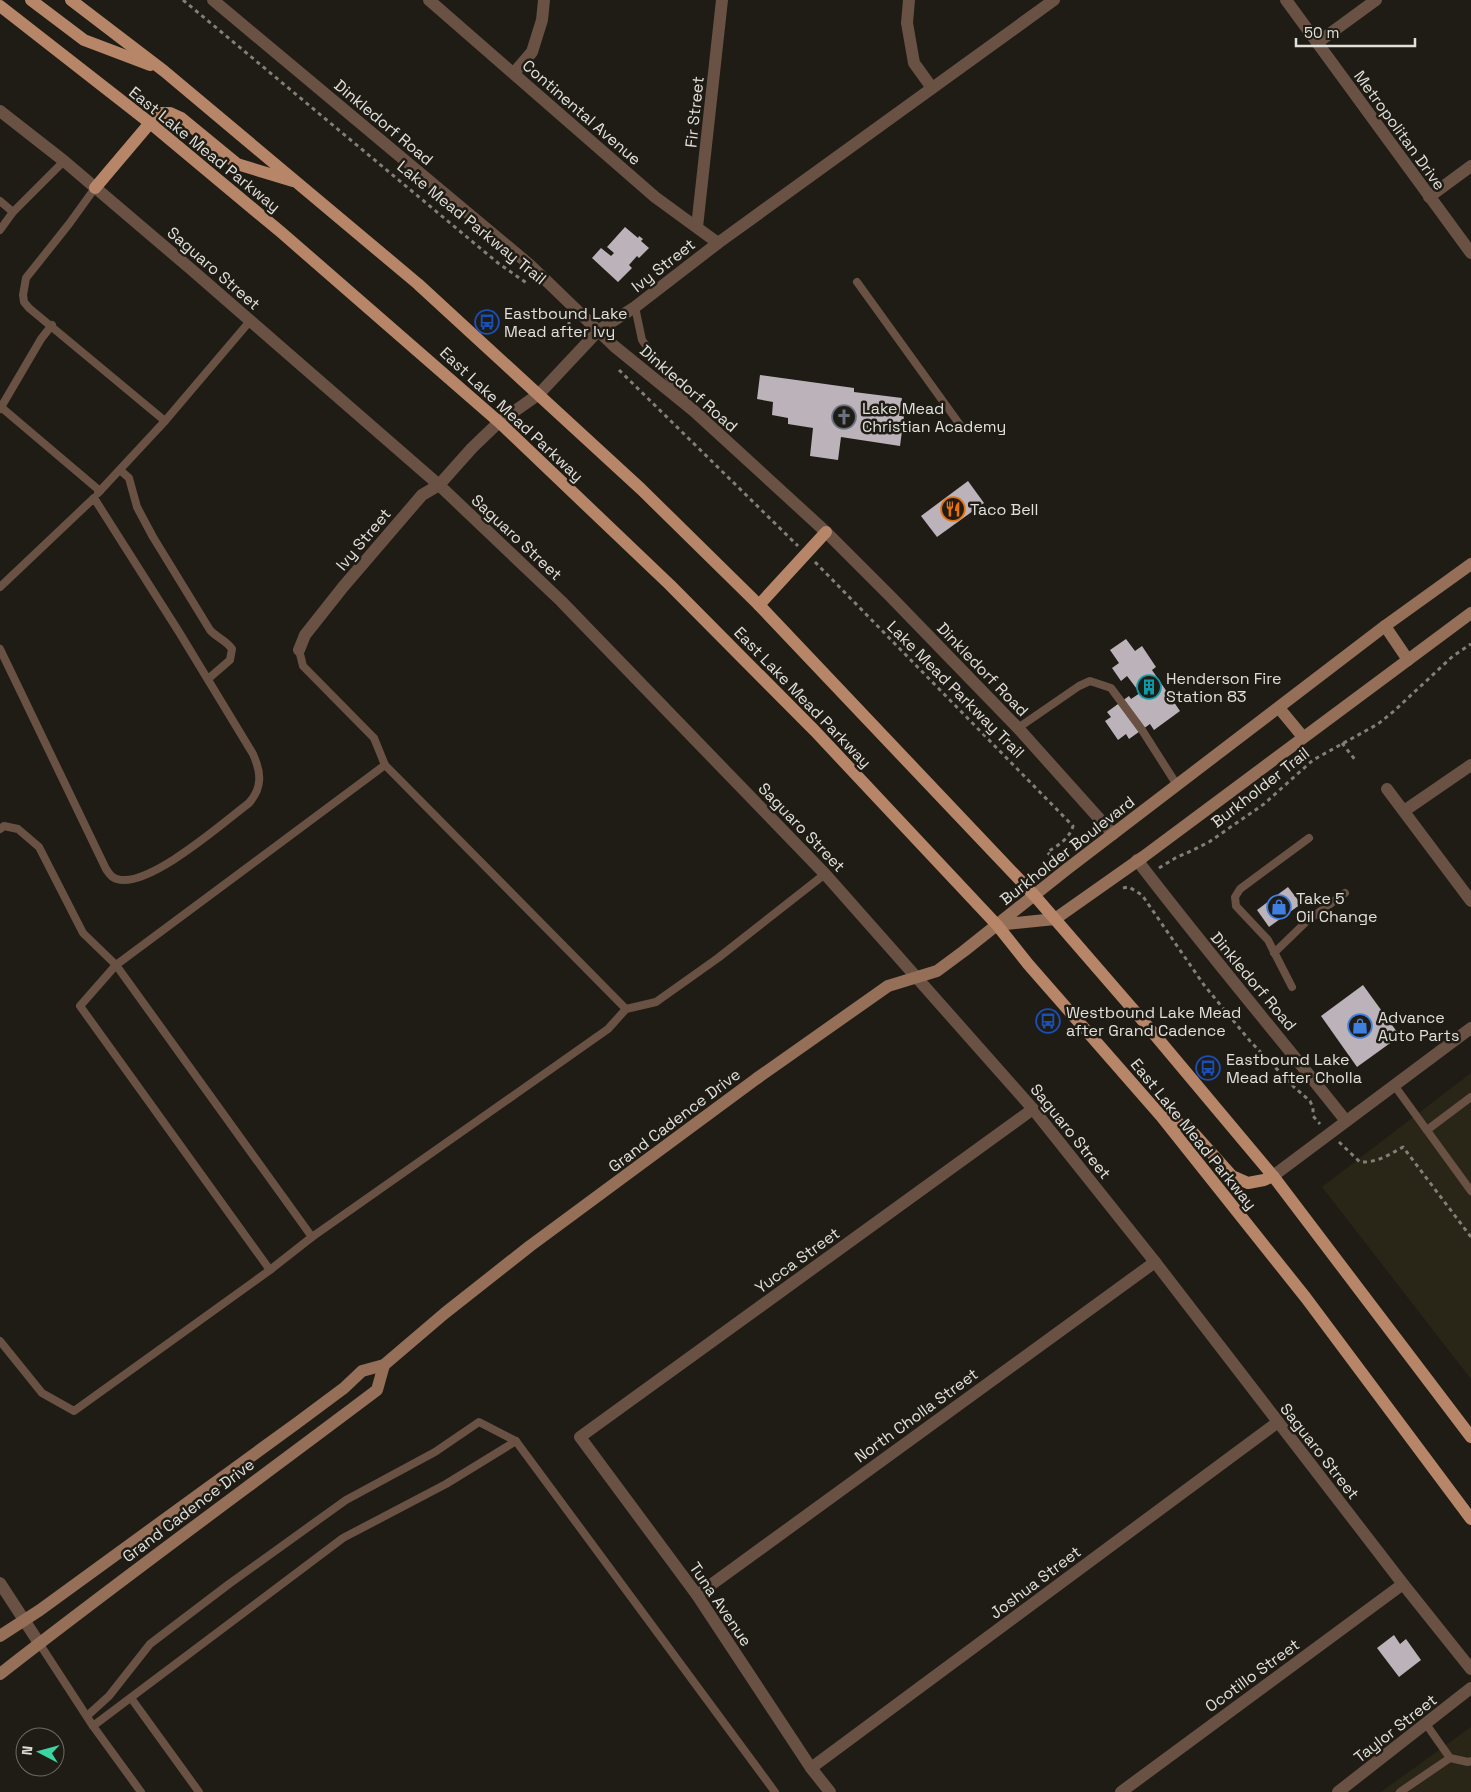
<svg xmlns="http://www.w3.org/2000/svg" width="1471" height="1792" font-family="'Space Grotesk',sans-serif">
<rect width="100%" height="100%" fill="#1e1c14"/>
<g fill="#292517">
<path d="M1471 1073V1379L1322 1187Z"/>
<path d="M1471 1727V1792H1381Z"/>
</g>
<g fill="#bcb2b9">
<path d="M625 227 638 238 639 236 643 239 641 241 649 248 639 258 637 256 629 265 632 268 618 282 592 258 601 248 611 256 614 253 607 247Z"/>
<path d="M760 375 854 388V392L902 398 899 416H904L900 446 841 437 838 460 810 456 813 428 788 424V418L772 415 773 402 757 399Z"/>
<path d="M968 481 984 503 937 537 921 516Z"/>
<path d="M1126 639 1135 651 1142 646 1156 667 1152 670 1180 711 1154 730 1150 724 1129 739 1126 734 1118 740 1105 721 1111 717 1107 712 1129 696 1131 699 1140 693 1127 676 1121 681 1112 668 1119 663 1110 650Z"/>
<path d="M1288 887 1301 904 1269 927 1257 910Z"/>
<path d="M1363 985 1400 1036 1357 1067 1321 1016Z"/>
<path d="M1394 1635 1400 1644 1406 1639 1421 1660 1399 1677 1377 1648Z"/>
</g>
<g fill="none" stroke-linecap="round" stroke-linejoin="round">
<g stroke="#817f78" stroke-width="3" stroke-dasharray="4 4" stroke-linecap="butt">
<path d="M183 0 498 263 528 284"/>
<path d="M569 322V326L579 334"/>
<path d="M619 370 798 546"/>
<path d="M815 562 1073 826C1069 839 1059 845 1047 852L1055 861"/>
<path d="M1342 743 1356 761"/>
<path d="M1159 868 1177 857 1187 853 1209 842 1264 804 1313 760 1378 724 1394 711 1453 656 1471 644"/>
<path d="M1123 888 1129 887 1142 895 1204 985 1250 1041 1294 1087 1310 1101 1313 1108V1116L1320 1124"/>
<path d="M1339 1142 1360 1162C1376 1163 1389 1155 1403 1147L1471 1237"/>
</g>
<g stroke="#695143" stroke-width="8">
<path d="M95 188 69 224 26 278 23 295 24 302 29 308 165 421 250 321"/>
<path d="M0 201 13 212"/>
<path d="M0 230 13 212 64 161"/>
<path d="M857 282 963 429"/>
<path d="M635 307 642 340 684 398"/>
<path d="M1 407 100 491"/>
<path d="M0 409 41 339 52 325"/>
<path d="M120 470 129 478 137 507 153 537 210 630C217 638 226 640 232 649L230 660 208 679"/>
<path d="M98 493 165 421"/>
<path d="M0 587 94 498 179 632 253 754C261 772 263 787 249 803 224 822 148 889 117 879 111 878 109 873 106 869L0 649"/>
<path d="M299 650 303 666 374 738 385 765 626 1009"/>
<path d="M1018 728 1079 686 1090 681 1111 688 1142 730 1177 785"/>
<path d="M0 829 4 826 18 829 39 847 83 933 116 965 312 1237"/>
<path d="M1274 953 1307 921 1345 893"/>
<path d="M1292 987 1268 940 1236 906 1235 897 1240 889 1309 838"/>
<path d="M1394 1085 1471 1191"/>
<path d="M1427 1130 1471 1097"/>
<path d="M270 1270 80 1006 116 965 385 765"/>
<path d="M0 1341 42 1393 74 1411 270 1270 312 1237 608 1029 626 1009 656 1002 718 958 825 874"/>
<path d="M39 1643 93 1726 141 1792"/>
<path d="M131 1698 199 1792"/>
<path d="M87 1716 109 1696 150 1644 229 1584 346 1500 435 1452 479 1422 516 1441 775 1792"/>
<path d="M1426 1724 1450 1758 1468 1762 1471 1761"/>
<path d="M93 1726 343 1538 446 1484 516 1441"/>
<path d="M1400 1792 1450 1758"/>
</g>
<g stroke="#695143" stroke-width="12">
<path d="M213 0 530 265 614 346 694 411 826 532 891 597 1018 728 1113 834"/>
<path d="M429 0 655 197 718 243"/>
<path d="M909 0 907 23 914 63 932 88"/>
<path d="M1286 0 1471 253"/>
<path d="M1317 43 1376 0"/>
<path d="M514 73 532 52 542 20 544 0"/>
<path d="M0 111 64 161 192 270 439 485 561 601 825 874 1033 1109 1155 1262 1403 1584 1471 1669"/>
<path d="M1429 197 1471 166"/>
<path d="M697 227 722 0"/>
<path d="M299 650 305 635 343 587 422 495 439 485 472 448 499 422 539 394 599 330 635 307 718 243 1054 0"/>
<path d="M1387 789 1471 901"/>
<path d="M1404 811 1471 765"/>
<path d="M1137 860C1205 949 1277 1034 1346 1121"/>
<path d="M1273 1176 1471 1028"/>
<path d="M0 1583 39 1643"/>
<path d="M697 1595 1155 1262"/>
<path d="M811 1768 1278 1422"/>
<path d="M830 1792 811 1768 697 1595 580 1437 1033 1109"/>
<path d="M1121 1792 1403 1584"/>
</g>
<path stroke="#695143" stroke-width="12" d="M1338 1792 1471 1688"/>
<g stroke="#956f58" stroke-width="12">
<path d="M1385 626 1408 660"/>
<path d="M1279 708 1303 737"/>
<path d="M997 925 1055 919 1143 857 1471 613"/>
<path d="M0 1636 40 1610 297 1423 344 1388 362 1371 384 1365 445 1313 530 1246 756 1079 888 986 937 971 964 951 1067 869 1385 626 1471 564"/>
<path d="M0 1674C124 1577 251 1485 377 1390L384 1365"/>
</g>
<g stroke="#b78669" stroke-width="12">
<path d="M31 0 84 40 150 65"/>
<path d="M71 0 164 71 418 284 641 489 759 605 1034 895 1144 1022 1273 1176 1471 1437"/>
<path d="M0 6 150 123 282 233 499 422 670 585 815 731 997 925 1028 964 1161 1116 1306 1298 1471 1519"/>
<path d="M95 188 150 123 161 113H170L181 118 237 164 293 181"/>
<path d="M759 605 826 532"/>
<path d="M1164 1117 1189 1128 1232 1176 1248 1183 1264 1180 1273 1176"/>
</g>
</g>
<defs>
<g id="bus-ring" transform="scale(1.25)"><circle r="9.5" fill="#1e1c14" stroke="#1a4fb4" stroke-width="1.5"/><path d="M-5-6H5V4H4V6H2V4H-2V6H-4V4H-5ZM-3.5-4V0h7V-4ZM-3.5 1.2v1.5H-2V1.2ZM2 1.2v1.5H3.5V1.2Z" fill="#1a4fb4"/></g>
<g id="church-ring" transform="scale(1.25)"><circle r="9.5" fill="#1e1c14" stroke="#6b7280" stroke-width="1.5"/><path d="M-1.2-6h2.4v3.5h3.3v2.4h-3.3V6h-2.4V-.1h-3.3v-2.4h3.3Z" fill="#6b7280"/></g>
<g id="restaurant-ring" transform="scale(1.25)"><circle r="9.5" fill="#1e1c14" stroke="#e8710a" stroke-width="1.5"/><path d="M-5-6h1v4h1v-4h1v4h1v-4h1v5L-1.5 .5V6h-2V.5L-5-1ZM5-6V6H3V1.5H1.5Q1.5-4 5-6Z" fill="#e8710a"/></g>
<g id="building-ring" transform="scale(1.25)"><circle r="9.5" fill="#1e1c14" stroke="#0f9aa8" stroke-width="1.5"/><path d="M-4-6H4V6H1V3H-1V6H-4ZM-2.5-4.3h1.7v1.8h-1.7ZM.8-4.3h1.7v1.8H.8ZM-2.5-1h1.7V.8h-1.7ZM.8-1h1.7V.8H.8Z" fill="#0f9aa8"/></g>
<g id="shop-ring" transform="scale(1.25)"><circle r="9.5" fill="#1e1c14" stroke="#3f7fe0" stroke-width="1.5"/><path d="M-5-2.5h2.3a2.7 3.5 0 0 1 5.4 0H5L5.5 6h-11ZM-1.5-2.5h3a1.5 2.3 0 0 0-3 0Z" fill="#3f7fe0"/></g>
</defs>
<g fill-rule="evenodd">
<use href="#bus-ring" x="487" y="322"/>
<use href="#church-ring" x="844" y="417"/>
<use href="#restaurant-ring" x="953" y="509"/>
<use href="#building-ring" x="1149" y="687"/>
<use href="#shop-ring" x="1279" y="907"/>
<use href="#bus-ring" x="1048" y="1021"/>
<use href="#shop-ring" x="1360" y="1026"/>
<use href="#bus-ring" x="1208" y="1068"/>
</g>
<g text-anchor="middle" stroke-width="5" stroke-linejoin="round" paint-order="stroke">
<g font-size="16" fill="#e1dfda" stroke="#1e1c14">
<text transform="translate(582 112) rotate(41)" y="6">Continental Avenue</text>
<text transform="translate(694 112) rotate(-84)" y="6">Fir Street</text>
<text transform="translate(384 122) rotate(40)" y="6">Dinkledorf Road</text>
<text transform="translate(1400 130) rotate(54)" y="6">Metropolitan Drive</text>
<text transform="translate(205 149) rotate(39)" y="6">East Lake Mead Parkway</text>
<text transform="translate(472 222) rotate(39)" y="6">Lake Mead Parkway Trail</text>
<text transform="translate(663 265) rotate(-38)" y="6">Ivy Street</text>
<text transform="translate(214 268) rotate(41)" y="6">Saguaro Street</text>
<text transform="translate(689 388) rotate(41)" y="6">Dinkledorf Road</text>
<text transform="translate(512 414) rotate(43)" y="6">East Lake Mead Parkway</text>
<text transform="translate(517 537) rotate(43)" y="6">Saguaro Street</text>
<text transform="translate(363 539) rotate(-50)" y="6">Ivy Street</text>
<text transform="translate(983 669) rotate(46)" y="6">Dinkledorf Road</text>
<text transform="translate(956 689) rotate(45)" y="6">Lake Mead Parkway Trail</text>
<text transform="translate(803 697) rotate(46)" y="6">East Lake Mead Parkway</text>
<text transform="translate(1260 787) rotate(-38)" y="6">Burkholder Trail</text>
<text transform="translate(802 827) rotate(46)" y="6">Saguaro Street</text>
<text transform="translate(1067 850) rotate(-38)" y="6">Burkholder Boulevard</text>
<text transform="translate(1254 981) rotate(50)" y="6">Dinkledorf Road</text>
<text transform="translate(674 1120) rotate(-37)" y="6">Grand Cadence Drive</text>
<text transform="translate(1071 1131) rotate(51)" y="6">Saguaro Street</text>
<text transform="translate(1194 1134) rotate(51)" y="6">East Lake Mead Parkway</text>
<text transform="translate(797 1260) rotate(-36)" y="6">Yucca Street</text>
<text transform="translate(916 1415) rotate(-36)" y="6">North Cholla Street</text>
<text transform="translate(1320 1451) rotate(52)" y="6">Saguaro Street</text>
<text transform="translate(188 1510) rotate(-37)" y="6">Grand Cadence Drive</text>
<text transform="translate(1035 1582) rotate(-37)" y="6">Joshua Street</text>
<text transform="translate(721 1604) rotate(56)" y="6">Tuna Avenue</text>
<text transform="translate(1252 1675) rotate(-36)" y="6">Ocotillo Street</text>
<text transform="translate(1395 1728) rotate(-38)" y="6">Taylor Street</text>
</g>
<g font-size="16" fill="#e1dfda" stroke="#1e1c14" text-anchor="start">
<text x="504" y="319">Eastbound Lake<tspan x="504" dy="18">Mead after Ivy</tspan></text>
<text x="862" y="414">Lake Mead<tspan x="862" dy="18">Christian Academy</tspan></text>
<text x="970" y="515">Taco Bell</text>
<text x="1166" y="684">Henderson Fire<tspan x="1166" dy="18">Station 83</tspan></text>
<text x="1296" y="904">Take 5<tspan x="1296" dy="18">Oil Change</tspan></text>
<text x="1066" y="1018">Westbound Lake Mead<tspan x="1066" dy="18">after Grand Cadence</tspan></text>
<text x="1378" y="1023">Advance<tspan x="1378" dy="18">Auto Parts</tspan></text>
<text x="1226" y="1065">Eastbound Lake<tspan x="1226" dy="18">Mead after Cholla</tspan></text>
</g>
</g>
<g transform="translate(40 1752) rotate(276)"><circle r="24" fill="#1e1c14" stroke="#6c6a63"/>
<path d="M0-4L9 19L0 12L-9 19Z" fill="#3dd4a3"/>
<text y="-8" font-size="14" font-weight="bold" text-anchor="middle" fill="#e1dfda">N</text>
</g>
<path d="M1296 38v8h119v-8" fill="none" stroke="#e1dfda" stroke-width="2.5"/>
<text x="1304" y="38" font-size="15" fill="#e1dfda" stroke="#1e1c14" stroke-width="4" paint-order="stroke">50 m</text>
</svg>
